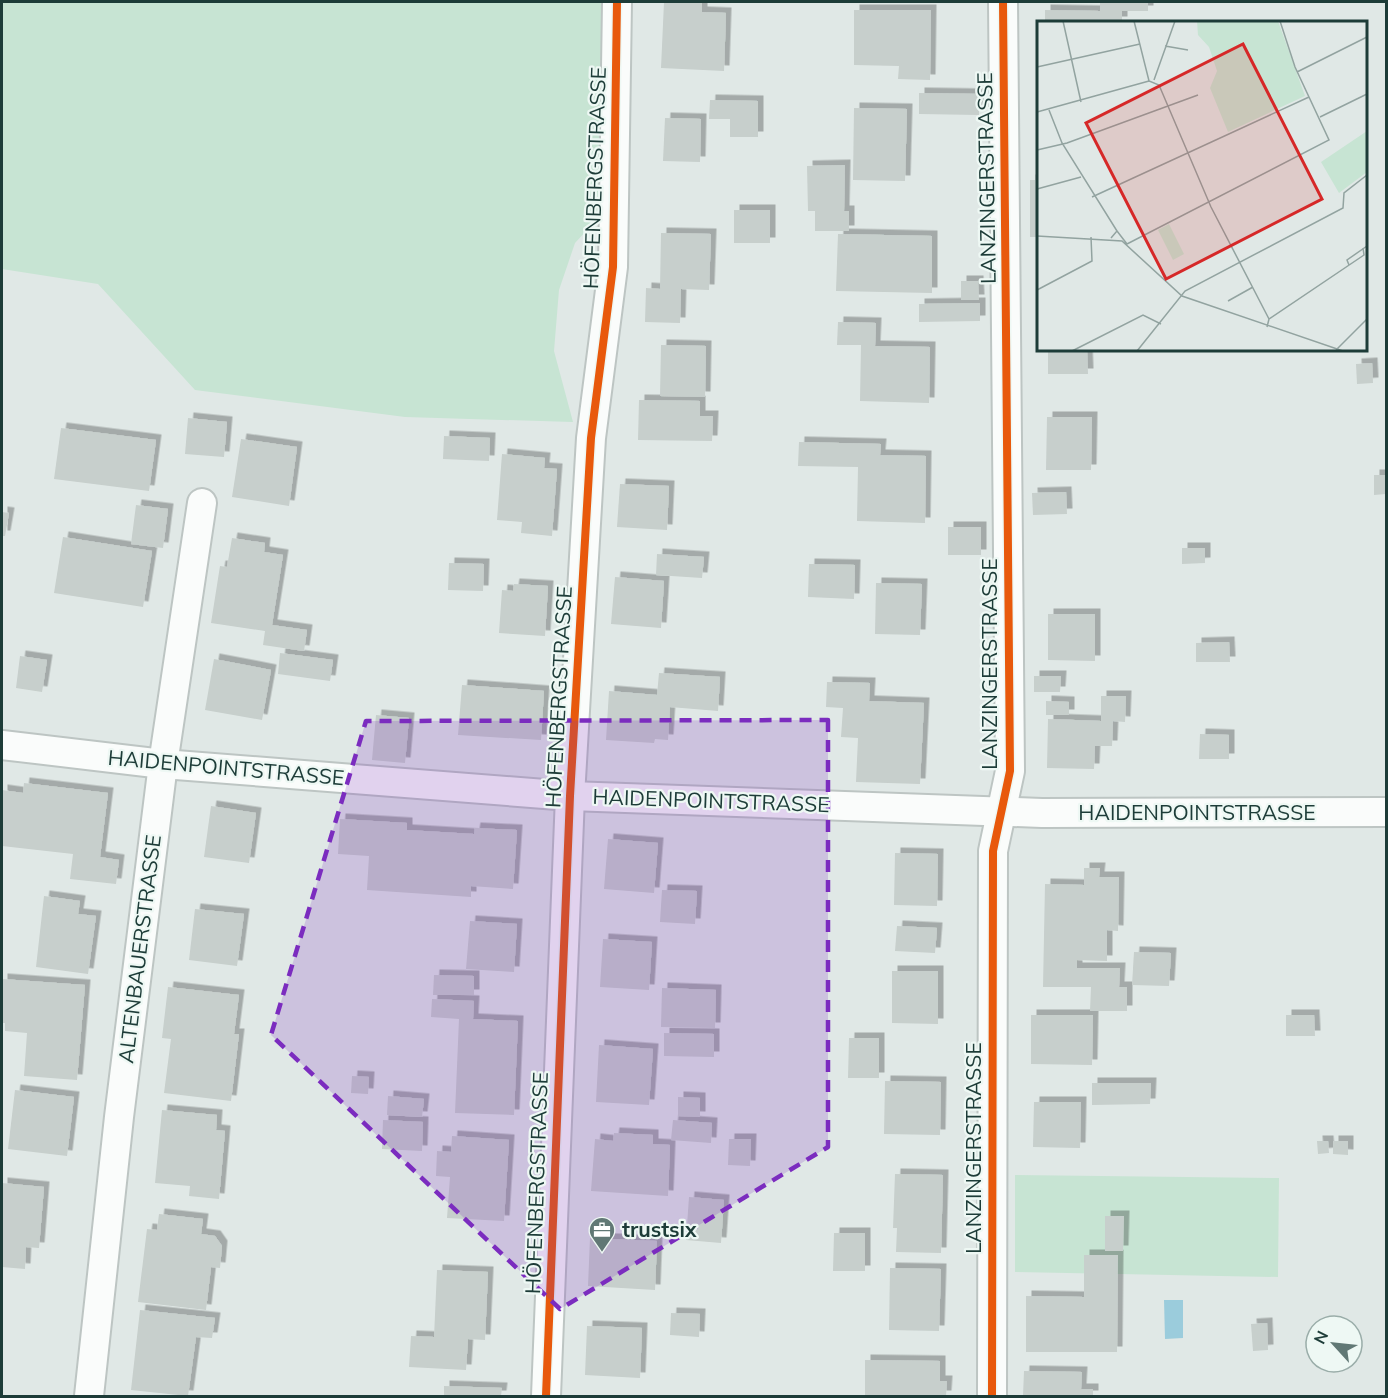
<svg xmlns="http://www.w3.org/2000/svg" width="1388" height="1398" font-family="Mulish,sans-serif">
<defs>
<filter id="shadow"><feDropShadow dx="5.5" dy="-5.5" stdDeviation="0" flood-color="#0004"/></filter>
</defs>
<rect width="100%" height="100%" fill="#e0e8e6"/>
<g fill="#c7e4d3">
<path d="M2 2H605L602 214 575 243 559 290 554 351 573 422 405 417 195 390 98 284 2 269Z"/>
<path d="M1015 1175 1279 1178 1278 1277 1015 1272Z"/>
</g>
<path fill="#9bccdc" d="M1164 1300H1183V1338L1165 1339Z"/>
<g fill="#c7cfcc" filter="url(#shadow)">
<path d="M664 2H702V12L726 13 724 71 661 68Z"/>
<path d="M1100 2H1148V11H1122V22H1045V10L1100 11Z"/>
<path d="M854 10H931L930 80 898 79 899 66 854 65Z"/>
<path d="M919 93 979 94V115L919 114Z"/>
<path d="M710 100 758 101V137H730V119H709Z"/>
<path d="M854 108 907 109 905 181 853 180Z"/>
<path d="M665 118 701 119 700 162 663 161Z"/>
<path d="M845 165 844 211H849V231H815V211H808L807 166Z"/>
<rect x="1030" y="180" width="8" height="57"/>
<rect x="734" y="210" width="36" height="33"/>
<path d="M661 233 711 234 709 290 681 289 680 323 645 322 646 288 660 289Z"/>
<path d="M838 234 932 236V293L836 291Z"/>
<path d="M961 281H978L979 300H961Z"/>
<path d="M980 303V321L919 322V304Z"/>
<path d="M838 322 876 323 875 346 930 347 929 403 860 401 861 345H837Z"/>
<path d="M661 345 706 346 705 397 660 396Z"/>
<path d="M1048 350H1087L1088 374H1048Z"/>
<path d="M1372 363 1373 383 1357 384 1356 364Z"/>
<path d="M639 400 700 401V416H713L712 441 638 440Z"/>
<path d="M1047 417H1092L1091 470H1046Z"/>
<path d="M188 418 227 422 224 457 185 454Z"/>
<path d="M61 428 156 440 149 491 54 479Z"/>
<path d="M444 436 490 438 489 461 443 459Z"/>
<path d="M241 439 297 447 289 506 232 497Z"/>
<path d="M799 442 881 444 880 455 926 456 925 523 857 521 858 467 798 466Z"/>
<path d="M502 454 545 458 544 468 557 469 552 536 521 533 522 522 497 520Z"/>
<path d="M1374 475H1386V494L1374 495Z"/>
<path d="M620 484 669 486 667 530 617 527Z"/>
<path d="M1066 492 1067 514 1033 515 1032 493Z"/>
<path d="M136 505 168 509 163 548 131 544Z"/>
<path d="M2 512 9 513 5 536H2Z"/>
<rect x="948" y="527" width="33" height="28"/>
<path d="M63 537 152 551 143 607 54 593Z"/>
<path d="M232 538 265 543 264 552 283 555 272 625 307 630 304 651 263 645 265 631 211 623 220 566 227 567Z"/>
<path d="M1182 548H1205V563L1182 564Z"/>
<path d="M657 554 704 557 702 578 656 575Z"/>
<path d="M449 563 484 564 483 591 448 590Z"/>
<path d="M809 564 855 565 854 599 808 597Z"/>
<path d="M615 577 664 581 661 628 611 624Z"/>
<path d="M876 583 922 584 920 635 875 634Z"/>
<path d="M514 584 548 586 545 636 499 633 502 590 513 591Z"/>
<path d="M1048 614H1095V661L1048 660Z"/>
<path d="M1229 642 1230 662H1196V643Z"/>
<path d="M280 653 333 660 330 681 278 674Z"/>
<path d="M20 656 47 660 42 692 16 688Z"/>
<path d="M214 659 271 670 262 720 205 710Z"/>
<path d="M659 673 720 677 718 711 670 707 668 740 655 739 654 743 606 740 609 691 657 695Z"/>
<path d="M1034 676H1061L1060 692H1034Z"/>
<path d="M827 682 870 683 869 701 924 703 920 784 856 782 858 738 841 737 843 708 826 707Z"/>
<path d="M462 685 544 691 541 740 458 735Z"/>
<path d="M1101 696H1126L1125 722 1113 721 1112 746H1095L1094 769 1047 768 1048 719 1101 721Z"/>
<path d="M1046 701 1069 702V715H1046Z"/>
<path d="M376 715 409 718 405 763 372 760Z"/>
<path d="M1200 734 1229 735V759H1199Z"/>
<path d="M24 783 108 793 100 857 119 860 116 884 70 879 73 854 2 846V790L23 793Z"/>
<path d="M211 806 256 813 249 863 204 857Z"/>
<path d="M340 819 407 823V830L474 834 475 828 517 830 513 889 471 886V897L367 890 369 856 338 854Z"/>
<path d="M608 839 658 843 654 893 604 889Z"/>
<path d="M895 853 938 854 937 906 894 905Z"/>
<path d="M1084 868H1100L1099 877H1119L1118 931 1107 930V961L1077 960V968H1120L1119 987H1127V1011H1090L1091 987H1043L1045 884 1084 885Z"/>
<path d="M662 890 697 891 695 924 660 922Z"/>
<path d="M44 896 80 901 78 914 96 916 88 974 36 967Z"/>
<path d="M195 909 244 914 237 966 189 960Z"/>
<path d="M470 921 517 924 514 972 466 969Z"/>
<path d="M897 926 937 928 935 953 895 951Z"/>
<path d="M603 939 652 942 649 990 600 987Z"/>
<path d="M1134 952 1171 953 1169 986 1132 985Z"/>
<path d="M892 971H938V1024L892 1023Z"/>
<path d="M434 975 474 976V995H433Z"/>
<path d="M2 979 85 985 77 1080 24 1076 27 1033 5 1031V1023H2Z"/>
<path d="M168 987 239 995 234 1034H239L231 1101 164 1093 171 1039 162 1038Z"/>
<path d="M662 988 716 990 715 1028 661 1027Z"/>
<path d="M432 999 474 1001 473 1019 518 1021 514 1115 455 1113 459 1019 431 1017Z"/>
<path d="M1031 1015H1093L1092 1065 1031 1064Z"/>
<path d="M1286 1015H1314L1315 1036H1286Z"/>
<path d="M664 1033 714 1034V1057L664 1056Z"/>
<path d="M849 1038H879V1078H848Z"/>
<path d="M599 1045 653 1049 649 1105 596 1102Z"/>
<path d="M352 1076 369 1077 368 1094 351 1093Z"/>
<path d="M885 1081 941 1082 940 1135 884 1134Z"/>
<path d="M1092 1083H1151L1150 1104 1092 1105Z"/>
<path d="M15 1090 74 1097 67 1156 8 1149Z"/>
<path d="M388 1096 424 1099 422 1117 387 1115Z"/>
<path d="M678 1097 700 1098V1117L678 1116Z"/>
<path d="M1034 1102H1081L1080 1148 1033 1147Z"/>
<path d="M162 1110 217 1115 216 1130 225 1131 219 1199 189 1196 190 1186 155 1183Z"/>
<path d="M383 1120 423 1122 422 1151 382 1149Z"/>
<path d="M673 1120 712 1123 711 1143 671 1140Z"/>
<path d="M614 1133 653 1135V1144L670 1145 668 1196 591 1191 595 1139 613 1141Z"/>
<path d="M452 1136 509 1140 504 1221 447 1218 450 1177 436 1176 437 1151 451 1152Z"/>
<path d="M729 1139H751L750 1166 728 1165Z"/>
<path d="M1317 1141H1328L1329 1153 1318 1154Z"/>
<path d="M1333 1141H1348V1155L1333 1154Z"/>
<path d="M895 1174 943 1175 941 1253 896 1252 897 1228H893Z"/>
<path d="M2 1183 44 1187 39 1248 26 1247 25 1269 2 1267Z"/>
<path d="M689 1197 724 1200 721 1243 686 1240Z"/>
<path d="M159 1214 203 1219 201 1234 215 1236 222 1246 220 1268 211 1267 206 1310 138 1302 147 1229 157 1230Z"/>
<path d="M1105 1216H1124L1123 1251H1105Z"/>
<path d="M834 1233H865V1271H833Z"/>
<path d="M590 1238 657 1241 655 1290 588 1286Z"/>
<path d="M1084 1255H1118L1117 1352H1026V1296L1084 1297Z"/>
<path d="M890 1268 941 1269 939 1331 889 1330Z"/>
<path d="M437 1270 488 1272 485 1340 468 1339 466 1370 409 1367 411 1336 434 1337Z"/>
<path d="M140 1310 215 1318 212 1338 196 1337 188 1396 131 1390Z"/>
<path d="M671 1313 700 1314 699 1337 670 1335Z"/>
<path d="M1267 1323 1268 1350 1253 1351 1251 1324Z"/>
<path d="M587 1326 642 1328 640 1378 585 1375Z"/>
<path d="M865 1360 940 1361V1381H947L946 1396H865Z"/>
<path d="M1024 1371 1082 1372 1081 1389H1093V1396H1023Z"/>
<path d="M444 1386 502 1388 501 1396H444Z"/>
</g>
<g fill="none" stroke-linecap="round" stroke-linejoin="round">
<g stroke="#bdc5c3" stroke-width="32">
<g id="minor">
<path d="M2 745 163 764 570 796 1042 813 1386 812"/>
<path d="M89 1396 119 1117 163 764 202 503"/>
<path d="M546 1396 570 796 591 438 613 267 617 2"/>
<path d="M992 1396 993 851 1010 771 1003 2"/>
</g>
</g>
<use href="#minor" stroke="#fafcfb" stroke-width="28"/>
<g stroke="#eef8f4" stroke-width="11">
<g id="cycleway">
<path d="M546 1396 570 796 591 438 613 267 617 2"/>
<path d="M992 1396 993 851 1010 771 1003 2"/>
</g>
</g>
<use href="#cycleway" stroke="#e8590c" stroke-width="8"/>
</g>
<path fill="#7b2cbf" fill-opacity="0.2" stroke="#7b2cbf" stroke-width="4.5" stroke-dasharray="12 8" stroke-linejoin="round" d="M828 720V1147L560 1309 271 1035 366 721Z"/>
<defs>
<g id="office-pin" transform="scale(1.35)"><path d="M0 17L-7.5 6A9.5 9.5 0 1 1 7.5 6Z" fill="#617875" stroke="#eef8f4"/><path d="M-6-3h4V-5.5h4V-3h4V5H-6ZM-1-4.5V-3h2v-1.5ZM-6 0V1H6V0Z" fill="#fff"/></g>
</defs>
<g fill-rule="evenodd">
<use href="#office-pin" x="602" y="1230"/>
</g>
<g text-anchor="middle" stroke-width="4.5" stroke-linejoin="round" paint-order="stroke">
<g font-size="21" fill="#1d3c38" stroke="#eef8f4">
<text transform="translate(595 178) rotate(-88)" y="7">HÖFENBERGSTRASSE</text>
<text transform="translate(987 178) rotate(-91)" y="7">LANZINGERSTRASSE</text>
<text transform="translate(990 664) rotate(-90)" y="7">LANZINGERSTRASSE</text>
<text transform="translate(559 697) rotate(-87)" y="7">HÖFENBERGSTRASSE</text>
<text transform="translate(226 768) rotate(5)" y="7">HAIDENPOINTSTRASSE</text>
<text transform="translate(711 801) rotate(2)" y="7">HAIDENPOINTSTRASSE</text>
<text x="1197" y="820">HAIDENPOINTSTRASSE</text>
<text transform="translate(140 949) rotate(-83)" y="7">ALTENBAUERSTRASSE</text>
<text transform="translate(974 1148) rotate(-90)" y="7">LANZINGERSTRASSE</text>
<text transform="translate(537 1183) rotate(-88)" y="7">HÖFENBERGSTRASSE</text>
</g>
<g font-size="21" font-weight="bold" fill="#1d3c38" stroke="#eef8f4" text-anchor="start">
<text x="622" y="1237">trustsix</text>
</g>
</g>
<g transform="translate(1037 21)">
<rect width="330" height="330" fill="#e0e8e6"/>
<path d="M160 0H241L268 75 191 111 173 67 180 50 172 26 161 14ZM330 110V151L302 172 284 141ZM132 203 147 233 136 239 121 209Z" fill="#c7e4d3"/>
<path fill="none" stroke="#92a3a0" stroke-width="1.5" d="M26 0 44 81M97 0 112 60 122 64 174 186 232 298 230 306M128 25 151 29M0 46 103 23M260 51 330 16M117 59 138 0M12 89 25 122 80 210 74 217M0 91 112 60M283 96 330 73M0 129 30 122 161 74M0 168 44 156M55 176 272 76M80 210 90 223 292 119 258 46 243 0M0 215 85 220 145 275 306 330M312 244 310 239 330 225M0 269 55 240 54 216M191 280 216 266M232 298 327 234 326 227M299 329 330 298M35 330 106 294 124 303M100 330 148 270 306 187 307 172 330 154"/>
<path fill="#d62828" fill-opacity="0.15" stroke="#d62828" stroke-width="3" d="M206 23 285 178 129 258 49 102Z"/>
<rect width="330" height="330" fill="none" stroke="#1d3c38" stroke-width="3"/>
</g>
<rect width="1388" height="1398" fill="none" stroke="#1d3c38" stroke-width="6"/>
<g transform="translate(1334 1344) rotate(297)"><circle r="28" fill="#eef8f4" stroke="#9aada9" stroke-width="1.5"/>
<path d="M0-4.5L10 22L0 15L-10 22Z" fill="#617875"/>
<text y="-9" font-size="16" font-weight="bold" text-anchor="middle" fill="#1d3c38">N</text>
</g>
</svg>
